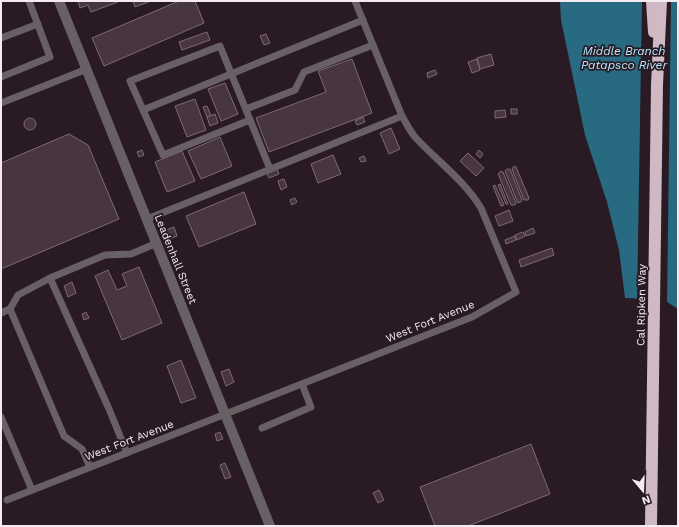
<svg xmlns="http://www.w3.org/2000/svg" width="679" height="527" font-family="'Work Sans',sans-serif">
<rect width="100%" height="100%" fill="#2a1a23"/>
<path fill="#286a81" d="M560 1H678V309L664 300 625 298 619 250 607 202 585 135 561 20Z"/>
<path fill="#2a1a23" d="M642 1H671L667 304 663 302 637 301Z"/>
<g fill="#47363f" stroke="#7e6a74">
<path d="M78 1H117L118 2 91 12 88 5 80 8Z"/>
<path d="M133 1H151L135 7Z"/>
<path d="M179 1H195L204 23 104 66 92 38Z"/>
<path d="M207 32 210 40 182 50 179 42Z"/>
<path d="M266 34 270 43 264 45 260 36Z"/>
<path d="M491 54 494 65 480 69 477 58Z"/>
<path d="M352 59 372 113 269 152 256 118 326 92 318 71Z"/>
<path d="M477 59 480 70 472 73 468 62Z"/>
<path d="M435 70 437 74 428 78 427 73Z"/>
<path d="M225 83 238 114 221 121 208 89Z"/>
<path d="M195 99 206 130 187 137 175 106Z"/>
<path d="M207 106 211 116 207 117 203 107Z"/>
<rect x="511" y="109" width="6" height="5"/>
<path d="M505 110 506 117 495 118V111Z"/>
<path d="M215 114 218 123 210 126 207 117Z"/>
<path d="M363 117 365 122 357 125 355 121Z"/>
<circle cx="30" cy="124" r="6"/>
<path d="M391 128 400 149 389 154 380 133Z"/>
<path d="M69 134 88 145 119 219 1 269V163Z"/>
<path d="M220 137 232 166 201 179 188 151Z"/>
<path d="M142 150 144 155 139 157 137 152Z"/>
<path d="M479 150 483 154 480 158 476 154Z"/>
<path d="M182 151 195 181 167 192 155 162Z"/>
<path d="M468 153 484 168 476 176 460 161Z"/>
<path d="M333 155 341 174 318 183 311 164Z"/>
<path d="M364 156 366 161 361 162 359 158Z"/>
<path d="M514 166 516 167 529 198 528 200H524L512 169Z"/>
<path d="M277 169 279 174 269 178 267 173Z"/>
<path d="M507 169H510L522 200 521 202 518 203 505 171Z"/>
<path d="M501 171 503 172 516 203 515 205H511L498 174Z"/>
<path d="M284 179 287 187 281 190 278 181Z"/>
<path d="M499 184H500L508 204H506L498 185Z"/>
<path d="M495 185 504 205 501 206 493 186Z"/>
<path d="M244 192 256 224 199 247 186 216Z"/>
<path d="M295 198 297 202 292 205 290 200Z"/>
<path d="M509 210 513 221 499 226 495 216Z"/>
<path d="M174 227 177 236 169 239 166 230Z"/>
<path d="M533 228 535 233 526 236 525 232Z"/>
<path d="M523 232 525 236 517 240 515 235Z"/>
<path d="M515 236 516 240 506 244 505 240Z"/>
<path d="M552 248 554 255 521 267 519 260Z"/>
<path d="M139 267 162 323 122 340 95 276 108 270 117 290 127 286 122 274Z"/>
<path d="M72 282 76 293 68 297 64 286Z"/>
<path d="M86 312 89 318 84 320 82 314Z"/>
<path d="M181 360 196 398 181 403 167 366Z"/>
<path d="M229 369 234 382 226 386 221 372Z"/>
<path d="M220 432 223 439 217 441 215 434Z"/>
<path d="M531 444 550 494 468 526H435L420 487Z"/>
<path d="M225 463 231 477 225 479 220 465Z"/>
<path d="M379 490 384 500 378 503 373 493Z"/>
</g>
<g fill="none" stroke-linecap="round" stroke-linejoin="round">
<g stroke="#686064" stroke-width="7">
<path d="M355 1 402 116"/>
<path d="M1 38 38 24"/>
<path d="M1 77 50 57 29 1"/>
<path d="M1 103 87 69"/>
<path d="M246 109 295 90 304 72 373 45"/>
<path d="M143 110 163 155 250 120"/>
<path d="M270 169 220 46 130 81 143 110 363 20"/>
<path d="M10 309 64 436 82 449 90 467"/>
<path d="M1 313 10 309 18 295 50 278"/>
<path d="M1 417 32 490"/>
<path d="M262 428 311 407 302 384"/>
<path d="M127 453 109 409 50 278 105 255 131 254 157 243"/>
<path d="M7 500 472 317 516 292 481 208C464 180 437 161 415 137 410 131 406 123 402 116L147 219"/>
</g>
<path stroke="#686064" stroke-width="10" d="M59 1 270 526"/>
<g stroke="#cfb9c4" stroke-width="12">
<path d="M652 1 654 32"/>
<path d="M651 526 657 85 661 1"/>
</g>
</g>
<g text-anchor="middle" stroke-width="3.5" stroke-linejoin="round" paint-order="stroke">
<g font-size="11" fill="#f5eaef" stroke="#2a1a23">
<text transform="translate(176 259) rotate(68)" y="4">Leadenhall Street</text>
<text transform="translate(641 305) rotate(-89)" y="4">Cal Ripken Way</text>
<text transform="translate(430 321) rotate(-22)" y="4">West Fort Avenue</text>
<text transform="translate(129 440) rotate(-21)" y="4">West Fort Avenue</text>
</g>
<g font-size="12" font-style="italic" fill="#b2e9fe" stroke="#2a1a23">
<text x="624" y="55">Middle Branch<tspan x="624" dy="14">Patapsco River</tspan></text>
</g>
</g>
<rect width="679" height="527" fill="none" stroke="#f5eaef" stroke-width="4"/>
<g transform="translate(643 491) rotate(161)" stroke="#2a1a23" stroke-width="3" paint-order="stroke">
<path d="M0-3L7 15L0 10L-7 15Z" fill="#f5eaef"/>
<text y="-6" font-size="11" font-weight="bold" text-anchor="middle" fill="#f5eaef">N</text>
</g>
</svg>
